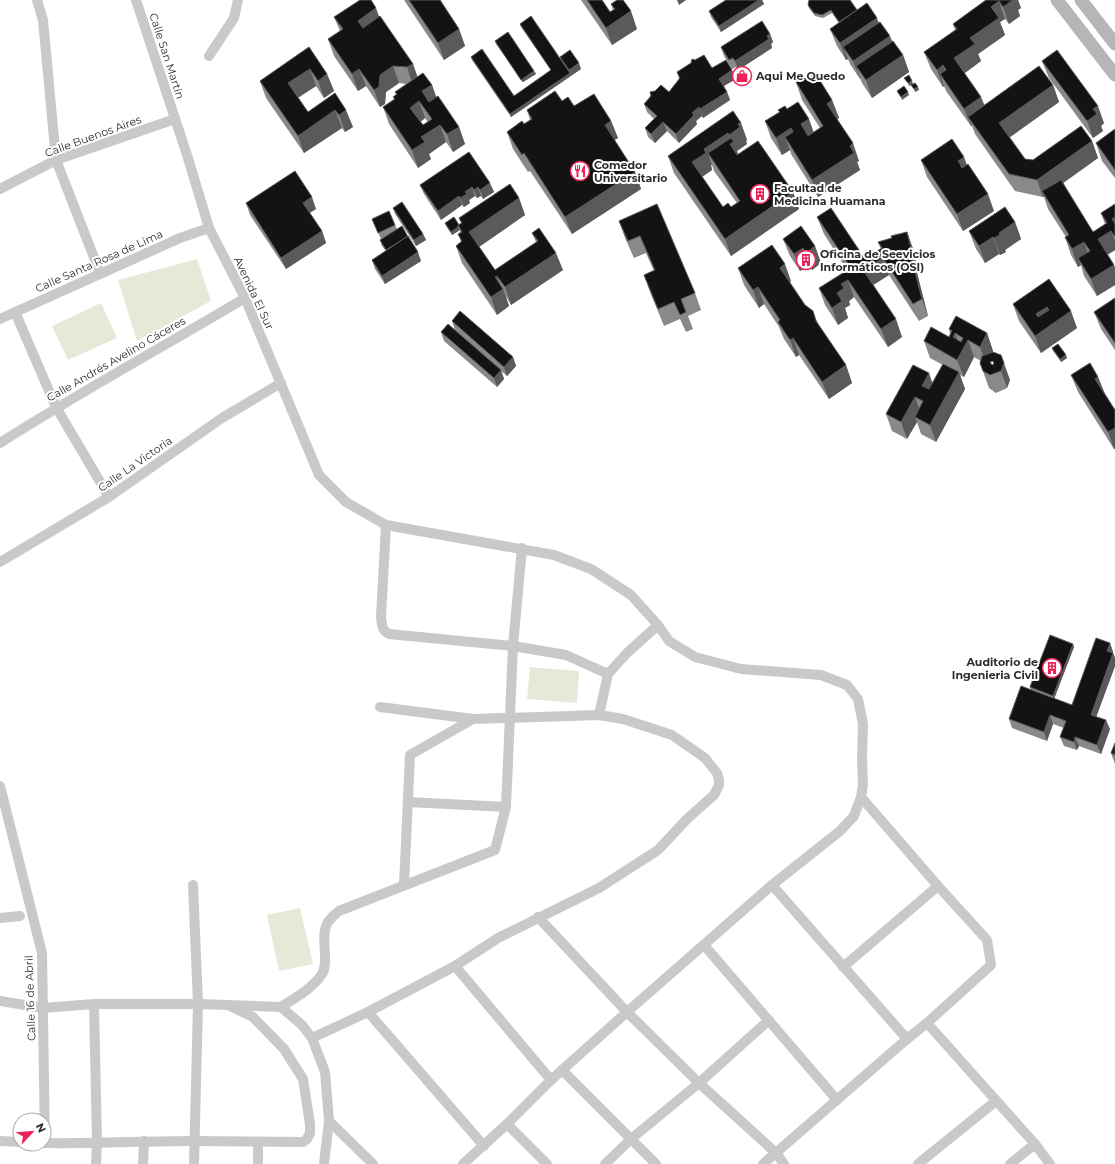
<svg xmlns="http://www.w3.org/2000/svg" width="1115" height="1164" font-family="Montserrat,sans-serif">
<rect width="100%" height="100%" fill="#fff"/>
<g fill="#e5ead8">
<path d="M197 259 211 301 137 341 118 280Z"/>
<path d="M101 303 117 338 68 360 52 326Z"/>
<path d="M530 667 579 671 577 703 527 699Z"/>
<path d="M300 908 313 964 279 971 267 915Z"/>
</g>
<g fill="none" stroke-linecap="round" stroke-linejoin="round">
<g stroke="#c9c9c9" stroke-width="10">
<path d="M37 0 43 20 56 160 100 273"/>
<path d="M136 0 187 155 209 228 245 298 319 475 346 502 386 525 554 555 591 569 631 595 658 625 669 641 695 657 741 669 821 675 847 685 858 699 863 724 862 758 863 785 861 797 854 816 840 831 772 885 627 1012 551 1080 507 1124 463 1164"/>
<path d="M209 56 234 18 238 0"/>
<path d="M0 189 56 160 175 119"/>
<path d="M15 312 56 407 109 497"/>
<path d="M0 319 180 238 209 228"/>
<path d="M0 443C80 392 163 347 245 298"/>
<path d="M386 525 381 617C382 625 382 631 389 634L513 646 566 655 608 674"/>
<path d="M0 562 109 497 222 418 281 383"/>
<path d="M380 707 473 719"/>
<path d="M599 715 608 674 627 653 658 625"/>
<path d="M0 786 42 953 45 1143"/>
<path d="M408 802 506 807"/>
<path d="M193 885 198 1004 194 1164"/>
<path d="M772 885 907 1039"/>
<path d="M538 917 627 1012 699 1083 776 1153 784 1164"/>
<path d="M0 918 20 916"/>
<path d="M704 945 837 1100"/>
<path d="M455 966 551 1080"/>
<path d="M843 967 938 886"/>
<path d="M0 1001 43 1008 94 1004H198L281 1007 302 1025 312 1038 325 1072 329 1121 324 1164"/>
<path d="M94 1004 97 1143 96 1164"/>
<path d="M281 1007C295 998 312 989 322 974 330 962 319 936 328 922 331 918 335 914 339 911L495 850 506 807 513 646 522 548"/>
<path d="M368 1012 484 1146"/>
<path d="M927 1023 1035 1144 1050 1164"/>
<path d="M312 1038 368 1012 455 966 498 938 599 888 658 850 687 819 714 795 719 785V780L717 773 705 758 672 735 623 719 599 715 473 719 410 755 404 884"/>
<path d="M562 1070 656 1164"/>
<path d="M329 1121 373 1164"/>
<path d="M507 1124 547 1164"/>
<path d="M0 1141 20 1142"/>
<path d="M44 1143C94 1144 143 1141 193 1141 230 1141 266 1142 303 1142L307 1139 310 1133V1124L303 1079 284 1049 253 1017 232 1007"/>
<path d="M143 1164 144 1141"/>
<path d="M258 1164V1142"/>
<path d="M605 1164 631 1139 699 1083 769 1020"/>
<path d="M763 1164 907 1039 927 1023 991 965 987 940 938 886 861 797"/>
<path d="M918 1164 996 1101"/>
<path d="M1010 1164 1035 1144"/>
</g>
<g stroke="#b6b6b6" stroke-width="13">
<path d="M1057 0 1115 75"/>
<path d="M1081 0 1115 44"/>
</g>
</g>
<g fill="#898989" fill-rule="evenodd">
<path d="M404 0H440L459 29 465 46 444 60Z"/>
<path d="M581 0H602L610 12 613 10 611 4 637 29 612 45Z"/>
<path d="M726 0H762L764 4 721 32 711 17 709 11Z"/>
<path d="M850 0 857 10 879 23 903 55 909 72 872 98 862 83 860 78V79L850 64 848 59 846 60 837 46 830 29 839 23 832 13 823 18 815 16 809 8 808 5Z"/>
<path d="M986 0H1018L1021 8 1018 10 1020 16 1009 24 1005 19 1000 22 1005 35 978 54 981 61 964 73 981 97 984 105 1053 85 1059 102 1010 137 1025 159 1033 160 1092 141 1098 158 1063 183 1093 232 1105 224 1101 213 1115 204V250L1107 255 1114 265 1115 268V285L1097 296 1084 276 1081 265 1078 267 1071 255 1065 237H1066L1048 209 1044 197H1043L1015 191 975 134 972 126H971L946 91 944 86 943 87 931 69 924 52 955 30 953 24Z"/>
<path d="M334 17H379L413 64 417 77 432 85 436 97 459 127 465 144 453 152 446 142 429 154 431 159 418 168 389 124 383 107 394 99 393 97 396 95 395 92 406 84 399 83 386 92 385 104 380 107 366 86 358 91 334 56 328 39 340 31ZM425 118 428 122 423 125 420 122Z"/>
<path d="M520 24 561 60 560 57 581 69 511 117 472 60 471 57 514 96 551 70 521 27Z"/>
<path d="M770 34 773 42 771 44 772 48 738 70 736 67 732 69 724 56 721 47Z"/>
<path d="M495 41 534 71 536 74 523 82 496 44Z"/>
<path d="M309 47 327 74 334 91 324 98 316 86 298 98 308 112 335 93 353 127 345 132 342 128 304 153 266 98 260 81Z"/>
<path d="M1042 61 1104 123 1101 126 1103 131 1093 138 1049 78Z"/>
<path d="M712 68 732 70 736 79 724 86 727 92 730 100 703 118 702 116 696 121 697 124 679 143 667 131 655 143 648 137 645 128 654 119 647 112 644 104 669 92 679 79 677 72Z"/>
<path d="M796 82 832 100 839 118 837 119 859 161 857 162 860 170 818 197 791 154 790 150 782 155 771 138 765 121 779 112 778 110 787 109 814 132 820 128 802 100Z"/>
<path d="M562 101 611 121 618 138 614 140 635 172 641 189 572 234 530 171 528 172 513 149 507 132 524 124 530 120 527 110Z"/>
<path d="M741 123 747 140 746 141 747 144 737 151 738 154 793 192 799 209 731 256 674 173 668 156ZM711 165H712L714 171 737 203 731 207H723L702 177 712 170Z"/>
<path d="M1115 129V178L1102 161 1096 143Z"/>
<path d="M469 152 494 192 483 199 481 196 477 198 475 196 469 200 470 203 464 207 462 205 441 220 424 194 420 185Z"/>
<path d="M964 157 966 165 994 211 963 231 927 177 921 160Z"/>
<path d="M519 198 525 215 479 247 495 270 536 242 532 233 563 270 511 305 506 296 509 306 497 315 462 263 456 246 461 242 458 234 460 233V230L452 235 446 226 445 223 459 225 461 223 459 218Z"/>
<path d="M246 203 316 209 310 213 322 231 326 243 286 269 250 215Z"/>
<path d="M657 204 695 293 701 310 688 316 693 329 686 332 680 319 664 326 650 292 644 275 654 271 646 253 634 258 625 238 619 221Z"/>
<path d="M393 208 423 234 426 240 416 246 395 214Z"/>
<path d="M817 217 865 259 881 249 878 242 892 238 907 232 913 249 917 265H915L928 316 919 321 889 275 873 285 902 337 888 347 854 297 849 301 850 305 845 308 848 318 838 325 825 305 819 288 847 270 824 234Z"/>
<path d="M372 219 395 225 397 229 421 261 385 284 375 269 372 260 386 251 382 246 380 240 385 236 381 239Z"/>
<path d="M1015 222 1021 239 1005 250 1006 252 1000 255 999 254 985 263 976 249 969 231Z"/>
<path d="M783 239 815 246 821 263 812 270 809 265 800 271 790 256Z"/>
<path d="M738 268 791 281 790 282 805 305 813 311 818 324 846 365 852 383 829 399 799 355 796 357 784 339 779 327 764 304 759 308 744 285Z"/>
<path d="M1049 279 1077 328 1041 353 1019 321 1013 304Z"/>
<path d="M1115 298V350L1101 329 1094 312Z"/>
<path d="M452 321 513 357 516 366 507 376 501 371 504 379 497 387 444 341 441 332 480 352 455 330Z"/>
<path d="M949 329 987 333 993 351V352L1010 380 1007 388 996 393 989 388 980 363 981 361 974 357 964 377 960 375 965 389 936 442 921 434 917 422 907 439 892 431 886 414 929 373 932 384 943 365 930 358 924 341 949 337 950 334ZM993 361 994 364 992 365 990 362Z"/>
<path d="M1052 348 1067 358 1061 362 1053 351Z"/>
<path d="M1071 375 1098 377 1104 392 1115 410V449H1114L1078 392Z"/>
<path d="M1110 643 1115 658V666L1096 717 1110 729 1101 754 1079 746 1077 750 1064 746 1060 737 1064 728 1053 724 1047 741 1012 728 1009 719 1031 690 1030 687 1073 644 1074 647 1054 699 1072 705Z"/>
<path d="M1115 743V764L1111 753Z"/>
</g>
<g fill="#5a5a5a">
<path d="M677 0H686L679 5Z"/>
<path d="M759 0H762L764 4 721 32 719 26Z"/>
<path d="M1013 0H1018L1021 8 1018 10 1020 16 1009 24 1003 7Z"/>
<path d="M999 1 1005 19 1000 22 1005 35 978 54 981 61 961 76 954 58 970 38 991 7Z"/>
<path d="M376 8 382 25 365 38 358 21Z"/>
<path d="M631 11 637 29 612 45 606 28Z"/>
<path d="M877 18 883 35 843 47 848 59 846 60 840 43Z"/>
<path d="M459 29 465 46 444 60 438 43Z"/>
<path d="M770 34 773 42 771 44 772 48 738 70 735 61Z"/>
<path d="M890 36 896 53 856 66 860 78V79L853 61Z"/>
<path d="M903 55 909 72 872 98 866 80Z"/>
<path d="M579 63 581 69 511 117 510 114 570 73 569 70Z"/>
<path d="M413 64 419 81 413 85 407 67Z"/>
<path d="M943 65 949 83 940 74 944 86 943 87 937 70Z"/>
<path d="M393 66 399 83 386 92 385 104 380 107 374 90 380 75Z"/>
<path d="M310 69 316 86 294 100 288 83Z"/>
<path d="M359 69 366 86 358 91 352 74Z"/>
<path d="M732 70 736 79 722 87 719 79Z"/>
<path d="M534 71 536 74 523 82 521 80Z"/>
<path d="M327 74 334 91 324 98 318 81Z"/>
<path d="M912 81 913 84 909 86 908 83Z"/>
<path d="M432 85 438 102 428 109 422 91Z"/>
<path d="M1053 85 1059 102 1006 140 999 123Z"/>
<path d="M918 87 919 90 915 92 914 89Z"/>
<path d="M727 92 730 100 703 118 700 109Z"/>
<path d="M908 92 909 95 902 100 901 97Z"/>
<path d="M981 97 988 114 968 117 972 126H971L964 109Z"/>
<path d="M832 100 839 118 834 121 827 104Z"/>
<path d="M419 101 425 118 417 125 410 108Z"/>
<path d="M1098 106 1104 123 1101 126 1103 131 1093 138 1087 121 1093 109Z"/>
<path d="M699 107 702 116 696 121 697 124 679 143 676 134 692 113Z"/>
<path d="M335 110 342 128 304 153 298 136Z"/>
<path d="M346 110 353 127 345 132 339 115Z"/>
<path d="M809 119 815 136 807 141 801 124Z"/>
<path d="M611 121 618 138 611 142 605 125Z"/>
<path d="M663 122 667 131 655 143 651 134Z"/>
<path d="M741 123 747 140 746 141 747 144 737 151 740 159 708 153 712 165H711L712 170 699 179 692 162 704 149 728 133 732 143 729 135Z"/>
<path d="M440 125 446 142 429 154 431 159 418 168 412 150 421 137Z"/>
<path d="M459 127 465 144 453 152 447 134Z"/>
<path d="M791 128 797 145 785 137 790 150 782 155 776 138Z"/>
<path d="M1092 141 1098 158 1045 196 1042 191 1044 197H1043L1037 180Z"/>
<path d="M853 143 859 161 857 162 860 170 818 197 812 180Z"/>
<path d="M964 157 970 174 964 178 958 161Z"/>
<path d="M635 172 641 189 572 234 565 217Z"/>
<path d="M490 183 494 192 483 199 480 190Z"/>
<path d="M472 187 475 196 469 200 470 203 464 207 460 198 465 192Z"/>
<path d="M478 187 481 196 477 198 474 190Z"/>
<path d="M793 192 799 209 731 256 725 239Z"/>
<path d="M988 194 994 211 963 231 957 214Z"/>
<path d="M459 196 462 205 441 220 438 211Z"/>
<path d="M312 197 316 209 307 214 303 203Z"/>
<path d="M519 198 525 215 476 249 469 232Z"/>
<path d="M1115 217V227L1112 219Z"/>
<path d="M1015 222 1021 239 1005 250 1006 252 1000 255 994 238 999 233Z"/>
<path d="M458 227 460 230 452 235 451 232Z"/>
<path d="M322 231 326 243 286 269 281 258Z"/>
<path d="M1111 231 1115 241V250L1104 257 1098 239Z"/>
<path d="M907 232 913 249 917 265 911 248Z"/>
<path d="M423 234 426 240 416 246 414 240Z"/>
<path d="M993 237 999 254 985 263 979 246Z"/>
<path d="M1084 242 1090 259 1078 258 1081 265 1078 267 1072 249Z"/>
<path d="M815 246 821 263 812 270 806 253Z"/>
<path d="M803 248 809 265 800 271 794 254Z"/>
<path d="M909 248 915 265 928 316 922 299Z"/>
<path d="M418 252 421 261 385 284 382 276Z"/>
<path d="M556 253 563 270 511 305 505 287Z"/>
<path d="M883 258 889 275 870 287 863 270Z"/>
<path d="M785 264 791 281 786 285 780 268Z"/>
<path d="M1114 265 1115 268V285L1097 296 1091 279Z"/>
<path d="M497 276 502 290 503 289 509 306 497 315 491 297 495 277Z"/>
<path d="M848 280 854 297 849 301 850 305 845 308 848 318 838 325 832 308 837 293 841 284Z"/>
<path d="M758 287 764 304 759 308 753 290Z"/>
<path d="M1047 307 1053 323 1071 311 1077 328 1041 353 1035 336 1036 314Z"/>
<path d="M896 319 902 337 888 347 881 329Z"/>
<path d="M955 333 961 350 953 337Z"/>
<path d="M987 333 993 351 986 364 980 347Z"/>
<path d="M793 338 799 355 796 357 790 340Z"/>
<path d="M968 340 974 357 964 377 957 360Z"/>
<path d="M1066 355 1067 358 1061 362 1060 359Z"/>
<path d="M513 357 516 366 507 376 504 367Z"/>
<path d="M1004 363 1010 380 1007 388 1001 371Z"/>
<path d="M846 365 852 383 829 399 822 382Z"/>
<path d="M501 370 504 379 497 387 494 378Z"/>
<path d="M959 372 965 389 936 442 930 425Z"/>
<path d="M929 373 935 391 928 403 922 386Z"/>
<path d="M1098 377 1105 394 1095 379Z"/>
<path d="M915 397 921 414 915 417 917 422 907 439 901 422Z"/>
<path d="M1115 428V449H1114L1108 432Z"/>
<path d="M1110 643 1113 652 1110 659 1107 651Z"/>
<path d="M1073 644 1074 647 1054 699 1053 696Z"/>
<path d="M1113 653 1115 658V666L1094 723 1091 715Z"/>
<path d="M1050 715 1053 724 1047 741 1044 732Z"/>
<path d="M1106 720 1110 729 1101 754 1097 745Z"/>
<path d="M1075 737 1079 746 1077 750 1074 742Z"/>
</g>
<g fill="#131313" stroke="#5a5a5a" fill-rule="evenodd">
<path d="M360 0H371L376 8 358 21 363 28 380 16 413 64 407 67 393 66 380 75 379 87 374 90 359 69 352 74 328 39 343 29 334 17Z"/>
<path d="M409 0H440L459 29 438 43Z"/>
<path d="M587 0H602L610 12 615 9 611 4 617 0H623L631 11 606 28Z"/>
<path d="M726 0H759L719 26 709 11Z"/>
<path d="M809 0H850L857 10 839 22 831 10 822 15 814 13 808 5Z"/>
<path d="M986 0H1013L1003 7 999 1 991 7 999 18 970 38 975 44 954 58 981 97 964 109 940 74 946 70 943 65 937 70 924 52 957 29 953 24Z"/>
<path d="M867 3 877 18 840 43 830 29Z"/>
<path d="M531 16 570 73 510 114 471 57 482 49 514 96 551 70 520 24Z"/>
<path d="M762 21 770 34 767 36 769 39 735 61 733 58 729 60 721 47Z"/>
<path d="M880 22 890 36 853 61 843 47Z"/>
<path d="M508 32 534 71 521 80 495 41Z"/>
<path d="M893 41 903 55 866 80 856 66Z"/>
<path d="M309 47 327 74 318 81 310 69 288 83 308 112 335 93 346 110 339 115 335 110 298 136 260 81Z"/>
<path d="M570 50 579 63 569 70 560 57Z"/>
<path d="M1057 50 1098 106 1093 109 1097 114 1087 121 1042 61Z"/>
<path d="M704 55 712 68 726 60 732 70 719 79 727 92 700 109 699 107 692 113 694 115 676 134 663 122 651 134 645 128 657 116 644 104 651 96 650 92 655 91 661 85 669 92 680 78 677 72 691 63 692 59 695 60Z"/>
<path d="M1039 66 1053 85 999 123 1025 159 1033 160 1081 126 1092 141 1037 180 1009 174 968 117Z"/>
<path d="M814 71 832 100 827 104 853 143 850 146 854 153 812 180 785 137 793 132 791 128 776 138 765 121 780 112 778 110 785 106 787 109 798 102 809 119 801 124 808 136 823 126 796 82Z"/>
<path d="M423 73 432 85 422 91 429 102 438 96 459 127 447 134 440 125 421 137 425 142 412 150 383 107 395 99 393 97 397 94 395 92ZM419 101 432 119 423 125 410 108Z"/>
<path d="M909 75 912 81 908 83 904 78Z"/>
<path d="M915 83 918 87 914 89 911 85Z"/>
<path d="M904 86 908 92 901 97 897 91Z"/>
<path d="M555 91 562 101 568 97 574 106 594 94 611 121 605 125 635 172 565 217 524 153 522 155 507 132 522 121 524 124 532 119 527 110Z"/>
<path d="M733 111 741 123 738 124 740 127 729 135 728 133 704 149 706 153 692 162 723 207 728 203 731 207 740 201 708 153 731 138 734 142 730 144 737 155 758 141 793 192 725 239 668 156Z"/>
<path d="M1115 129V170L1096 143Z"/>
<path d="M952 139 964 157 958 161 960 164 962 168 968 164 988 194 957 214 921 160Z"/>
<path d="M469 152 490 183 480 190 478 187 474 190 472 187 465 192 467 194 460 198 459 196 438 211 420 185Z"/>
<path d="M295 171 312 197 303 203 322 231 281 258 246 203Z"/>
<path d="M1061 180 1093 232 1107 223 1101 213 1115 204V217L1112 219 1115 224V237L1111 231 1098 239 1114 265 1091 279 1078 258 1090 251 1084 242 1072 249 1065 237 1069 235 1042 191Z"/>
<path d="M510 184 519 198 469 232 495 270 538 241 532 233 539 228 556 253 505 287 497 276 495 277 503 289 491 297 456 246 462 241 458 234 462 232 458 225 462 223 459 218Z"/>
<path d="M402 202 423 234 414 240 393 208Z"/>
<path d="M657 204 695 293 681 299 686 312 680 315 674 302 658 309 644 275 655 270 640 236 628 241 619 221Z"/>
<path d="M1005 207 1015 222 999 233 1000 235 994 238 993 237 979 246 969 231Z"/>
<path d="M831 208 865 259 882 248 878 242 892 238 891 236 907 232 911 248H909L922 299 913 304 883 258 863 270 896 319 881 329 848 280 841 284 844 288 837 293 842 301 832 308 819 288 851 268 817 217Z"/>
<path d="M389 211 395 225 378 233 372 219Z"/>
<path d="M454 217 459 225H458V227L451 232 445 223Z"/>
<path d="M402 226 408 237V236L386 250 380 240Z"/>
<path d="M801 226 815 246 806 253 803 248 794 254 783 239Z"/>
<path d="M408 236 418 252 382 276 372 260Z"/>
<path d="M772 245 785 264 780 268 805 305 813 311 816 321 846 365 822 382 793 338 790 340 778 322 780 320 758 287 753 290 738 268Z"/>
<path d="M1049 279 1071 311 1035 336 1013 304ZM1047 307 1049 310 1038 317 1036 314Z"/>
<path d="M1115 298V343L1094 312Z"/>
<path d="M460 311 513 357 504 367 452 321Z"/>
<path d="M956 316 987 333 980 347 968 340 957 360 924 341 931 327 949 337 952 331 949 329ZM955 333 963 338 961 342 953 337Z"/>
<path d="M448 324 501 370 494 378 441 332Z"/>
<path d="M1058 344 1066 355 1060 359 1052 348Z"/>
<path d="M993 352 1001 355 1004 363 1001 371 990 375 983 371 980 363 982 356ZM993 361 994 364 992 365 990 362Z"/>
<path d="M1090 363 1098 377 1095 379 1115 410V428L1108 432 1071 375Z"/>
<path d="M943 364 959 372 930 425 915 417 923 401 915 397 901 422 886 414 913 365 929 373 922 386 929 389Z"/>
<path d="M1050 635 1073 644 1053 696 1030 687Z"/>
<path d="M1096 638 1110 643 1107 651 1113 653 1091 715 1106 720 1097 745 1075 737 1074 742 1060 737 1066 721 1050 715 1044 732 1009 719 1021 686 1072 705Z"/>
<path d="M1115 743V755L1111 753Z"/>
</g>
<defs>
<g id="shop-ring" transform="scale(1)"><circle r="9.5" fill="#fff" stroke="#ed2357" stroke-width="1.5"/><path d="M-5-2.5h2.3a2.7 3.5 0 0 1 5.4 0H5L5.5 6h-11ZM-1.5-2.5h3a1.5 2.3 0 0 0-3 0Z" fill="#ed2357"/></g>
<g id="restaurant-ring" transform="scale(1)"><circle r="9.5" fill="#fff" stroke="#ed2357" stroke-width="1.5"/><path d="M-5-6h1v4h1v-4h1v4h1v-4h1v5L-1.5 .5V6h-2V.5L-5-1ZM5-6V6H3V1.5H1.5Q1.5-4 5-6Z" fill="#ed2357"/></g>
<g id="building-ring" transform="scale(1)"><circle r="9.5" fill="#fff" stroke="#ed2357" stroke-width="1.5"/><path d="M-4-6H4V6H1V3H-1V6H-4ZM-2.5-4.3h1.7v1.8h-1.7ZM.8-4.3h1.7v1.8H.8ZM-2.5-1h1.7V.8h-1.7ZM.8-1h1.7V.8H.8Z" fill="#ed2357"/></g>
</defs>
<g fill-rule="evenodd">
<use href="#shop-ring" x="742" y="76"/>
<use href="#restaurant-ring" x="580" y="171"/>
<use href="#building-ring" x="760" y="194"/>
<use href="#building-ring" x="806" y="260"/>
<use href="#building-ring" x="1052" y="668"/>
</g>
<g text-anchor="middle" stroke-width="4" stroke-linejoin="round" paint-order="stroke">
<g font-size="11" fill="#2c2c2c" stroke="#fff">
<text transform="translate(167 56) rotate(72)" y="4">Calle San Martín</text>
<text transform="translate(93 136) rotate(-20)" y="4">Calle Buenos Aires</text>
<text transform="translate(99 261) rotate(-24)" y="4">Calle Santa Rosa de Lima</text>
<text transform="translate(254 293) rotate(65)" y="4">Avenida El Sur</text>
<text transform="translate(116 359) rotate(-30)" y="4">Calle Andrés Avelino Cáceres</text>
<text transform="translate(135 464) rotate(-35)" y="4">Calle La Victoria</text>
<text transform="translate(30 998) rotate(-92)" y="4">Calle 16 de Abril</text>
</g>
<g font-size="11" font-weight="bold" fill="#2c2c2c" stroke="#fff" text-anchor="start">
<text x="756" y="80">Aqui Me Quedo</text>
<text x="594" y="169">Comedor<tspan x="594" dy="13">Universitario</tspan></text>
<text x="774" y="192">Facultad de<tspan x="774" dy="13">Medicina Huamana</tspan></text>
<text x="820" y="258">Oficina de Seevicios<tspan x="820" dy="13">Informáticos (OSI)</tspan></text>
<text x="1038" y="666" text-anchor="end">Auditorio de<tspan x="1038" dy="13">Ingenieria Civil</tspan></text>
</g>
</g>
<g transform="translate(32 1132) rotate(64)"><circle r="19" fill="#ffffff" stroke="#ababab"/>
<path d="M0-3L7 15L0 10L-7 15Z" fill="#ed2357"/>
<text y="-6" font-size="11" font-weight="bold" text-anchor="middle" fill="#2c2c2c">N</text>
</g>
</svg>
